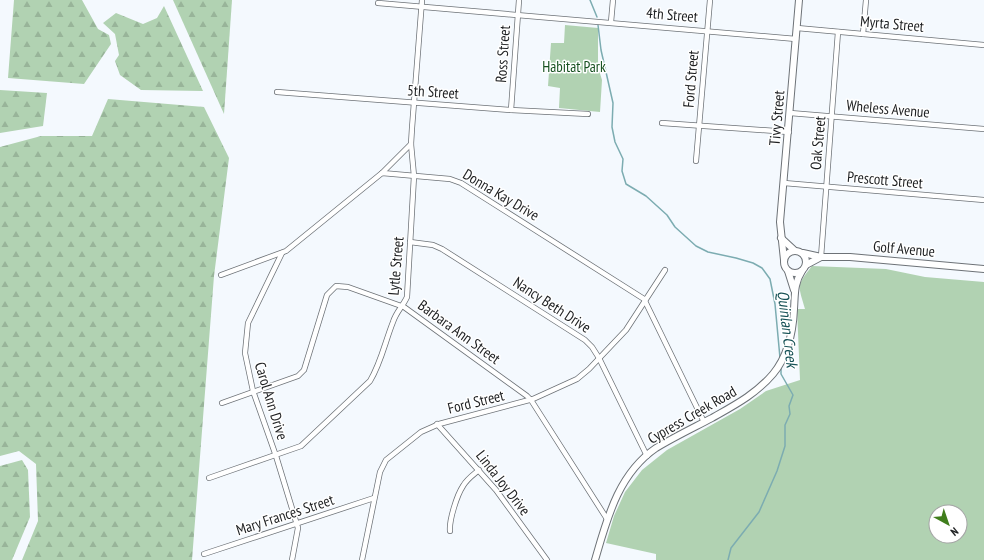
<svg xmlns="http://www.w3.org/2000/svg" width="984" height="560" font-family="'PT Sans Narrow',sans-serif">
<defs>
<pattern id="forest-firs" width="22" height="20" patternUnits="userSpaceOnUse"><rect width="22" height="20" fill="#b1d2b2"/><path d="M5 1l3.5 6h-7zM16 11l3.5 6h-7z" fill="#98b499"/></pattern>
</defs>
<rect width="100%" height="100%" fill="#f4f9fe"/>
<g fill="#b1d2b2" fill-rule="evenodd">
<path d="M565 25 598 28V67L602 80 600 112 559 108 560 88 548 86 551 43H564Z"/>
<path d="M812 266 886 269 925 277 984 282V560H656V554L606 543 614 516 625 492 642 470 667 450 740 409 766 391 800 380 797 309H805C798 285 796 286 812 266ZM936 512H960V536H936Z"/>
</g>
<g fill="url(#forest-firs)">
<path d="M14 0H82L98 29 109 35 111 44 84 84 8 78Z"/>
<path d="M173 0H232L224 114Z"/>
<path d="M164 6 203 91 141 90 120 75 115 61 119 55 115 34 103 23 116 13 143 24 157 18Z"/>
<path d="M0 90 47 93 43 126 0 133Z"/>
<path d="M108 99 204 107 229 158 214 276 192 560H22L38 521 36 464 19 451 0 456V147L41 136H92Z"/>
<path d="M22 460 28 470 30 517 12 560H0V466Z"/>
</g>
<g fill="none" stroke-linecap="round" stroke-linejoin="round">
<g stroke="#7cacb1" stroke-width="1.5">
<path d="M590 0 597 17"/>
<path d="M598 25 601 50 613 103 612 127 615 142 623 159 622 171 626 184 646 196 667 215 675 227 696 246 708 252 736 258 753 263 762 268 770 279 775 304 780 358"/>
<path d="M728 560 731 548 759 512 777 471 785 446V425L790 414 789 406 793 395 781 374V368"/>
</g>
<g stroke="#6d7277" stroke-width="6">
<g id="street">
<path d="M378 3 796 39"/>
<path d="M611 22 613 0"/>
<path d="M797 28 984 45"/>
<path d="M863 34 866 0"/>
<path d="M277 92 511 110 588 114"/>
<path d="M511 110 519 0"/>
<path d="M790 113 984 129"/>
<path d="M662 123 789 132"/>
<path d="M696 161 710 0"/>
<path d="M382 173 411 144"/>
<path d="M784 183 984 200"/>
<path d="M410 242 433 245 442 249 585 340 592 347 599 358 647 456"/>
<path d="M282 253 248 323 245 353 253 391 276 456 298 528 292 560"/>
<path d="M821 257 838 32"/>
<path d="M221 275 286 251 382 173 450 179 461 183 644 299 704 422"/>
<path d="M222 403 298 376 304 370 327 295 336 286 348 287 404 307 527 396 531 400 607 519"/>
<path d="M437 424 496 490 547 560"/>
<path d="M209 478 301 446 370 381C381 363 385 342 393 322 396 312 403 306 407 297L414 176 411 144 412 128 422 0"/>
<path d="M450 531C449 520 457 495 463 486 467 479 473 475 479 470"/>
<path d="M204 554 374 498"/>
<path d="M362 560 380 472 386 460 421 432 439 424 533 399 577 379 589 369 626 330 665 270"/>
</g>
</g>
<g stroke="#6d7277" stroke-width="8">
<g id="secondary">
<path d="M781 238 794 250"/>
<circle cx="795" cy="262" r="11"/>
<path d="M803 253 821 257H850L984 269"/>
<path d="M784 260 780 222 799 0"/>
<path d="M806 265 821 257"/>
<path d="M788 271 794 290"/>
<path d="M595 560C607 519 618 474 656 448 674 437 693 428 712 418 735 405 756 394 773 374 788 356 793 332 794 309 795 295 794 283 802 271"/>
</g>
</g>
<use href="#street" stroke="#fff" stroke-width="4.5"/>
<use href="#secondary" stroke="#fff" stroke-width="6"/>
</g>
<g text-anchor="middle" stroke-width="3" stroke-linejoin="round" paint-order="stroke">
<g font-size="15" fill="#1d1f21" stroke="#fff">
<text transform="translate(672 15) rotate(5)" y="5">4th Street</text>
<text transform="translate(892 24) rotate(5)" y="5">Myrta Street</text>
<text transform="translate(503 54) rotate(-86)" y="5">Ross Street</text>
<text transform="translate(691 79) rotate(-85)" y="5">Ford Street</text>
<text transform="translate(433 92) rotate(4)" y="5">5th Street</text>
<text transform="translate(888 109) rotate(5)" y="5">Wheless Avenue</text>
<text transform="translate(777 118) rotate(-85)" y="5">Tivy Street</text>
<text transform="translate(818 143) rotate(-85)" y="5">Oak Street</text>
<text transform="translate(885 180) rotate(5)" y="5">Prescott Street</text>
<text transform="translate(501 195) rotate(31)" y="5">Donna Kay Drive</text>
<text transform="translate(904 249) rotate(5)" y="5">Golf Avenue</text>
<text transform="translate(396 266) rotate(-85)" y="5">Lytle Street</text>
<text transform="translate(552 305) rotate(33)" y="5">Nancy Beth Drive</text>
<text transform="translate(459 332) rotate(36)" y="5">Barbara Ann Street</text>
<text transform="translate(271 401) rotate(73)" y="5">Carol Ann Drive</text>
<text transform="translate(476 402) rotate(-14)" y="5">Ford Street</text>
<text transform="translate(692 415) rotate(-30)" y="5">Cypress Creek Road</text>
<text transform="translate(503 483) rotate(52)" y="5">Linda Joy Drive</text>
<text transform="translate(285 515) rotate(-18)" y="5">Mary Frances Street</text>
</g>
<g font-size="15" fill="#16501f" stroke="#fff">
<text x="574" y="72">Habitat Park</text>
</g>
<g font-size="16" font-style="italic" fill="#165156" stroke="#fff">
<text transform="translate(788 329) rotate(83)" y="6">Quinlan Creek</text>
</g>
</g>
<g transform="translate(948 524) rotate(140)"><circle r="19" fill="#ffffff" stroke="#a5a5a6"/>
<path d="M0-3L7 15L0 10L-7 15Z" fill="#407e1c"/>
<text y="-6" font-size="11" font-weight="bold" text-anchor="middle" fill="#1d1f21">N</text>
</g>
</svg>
